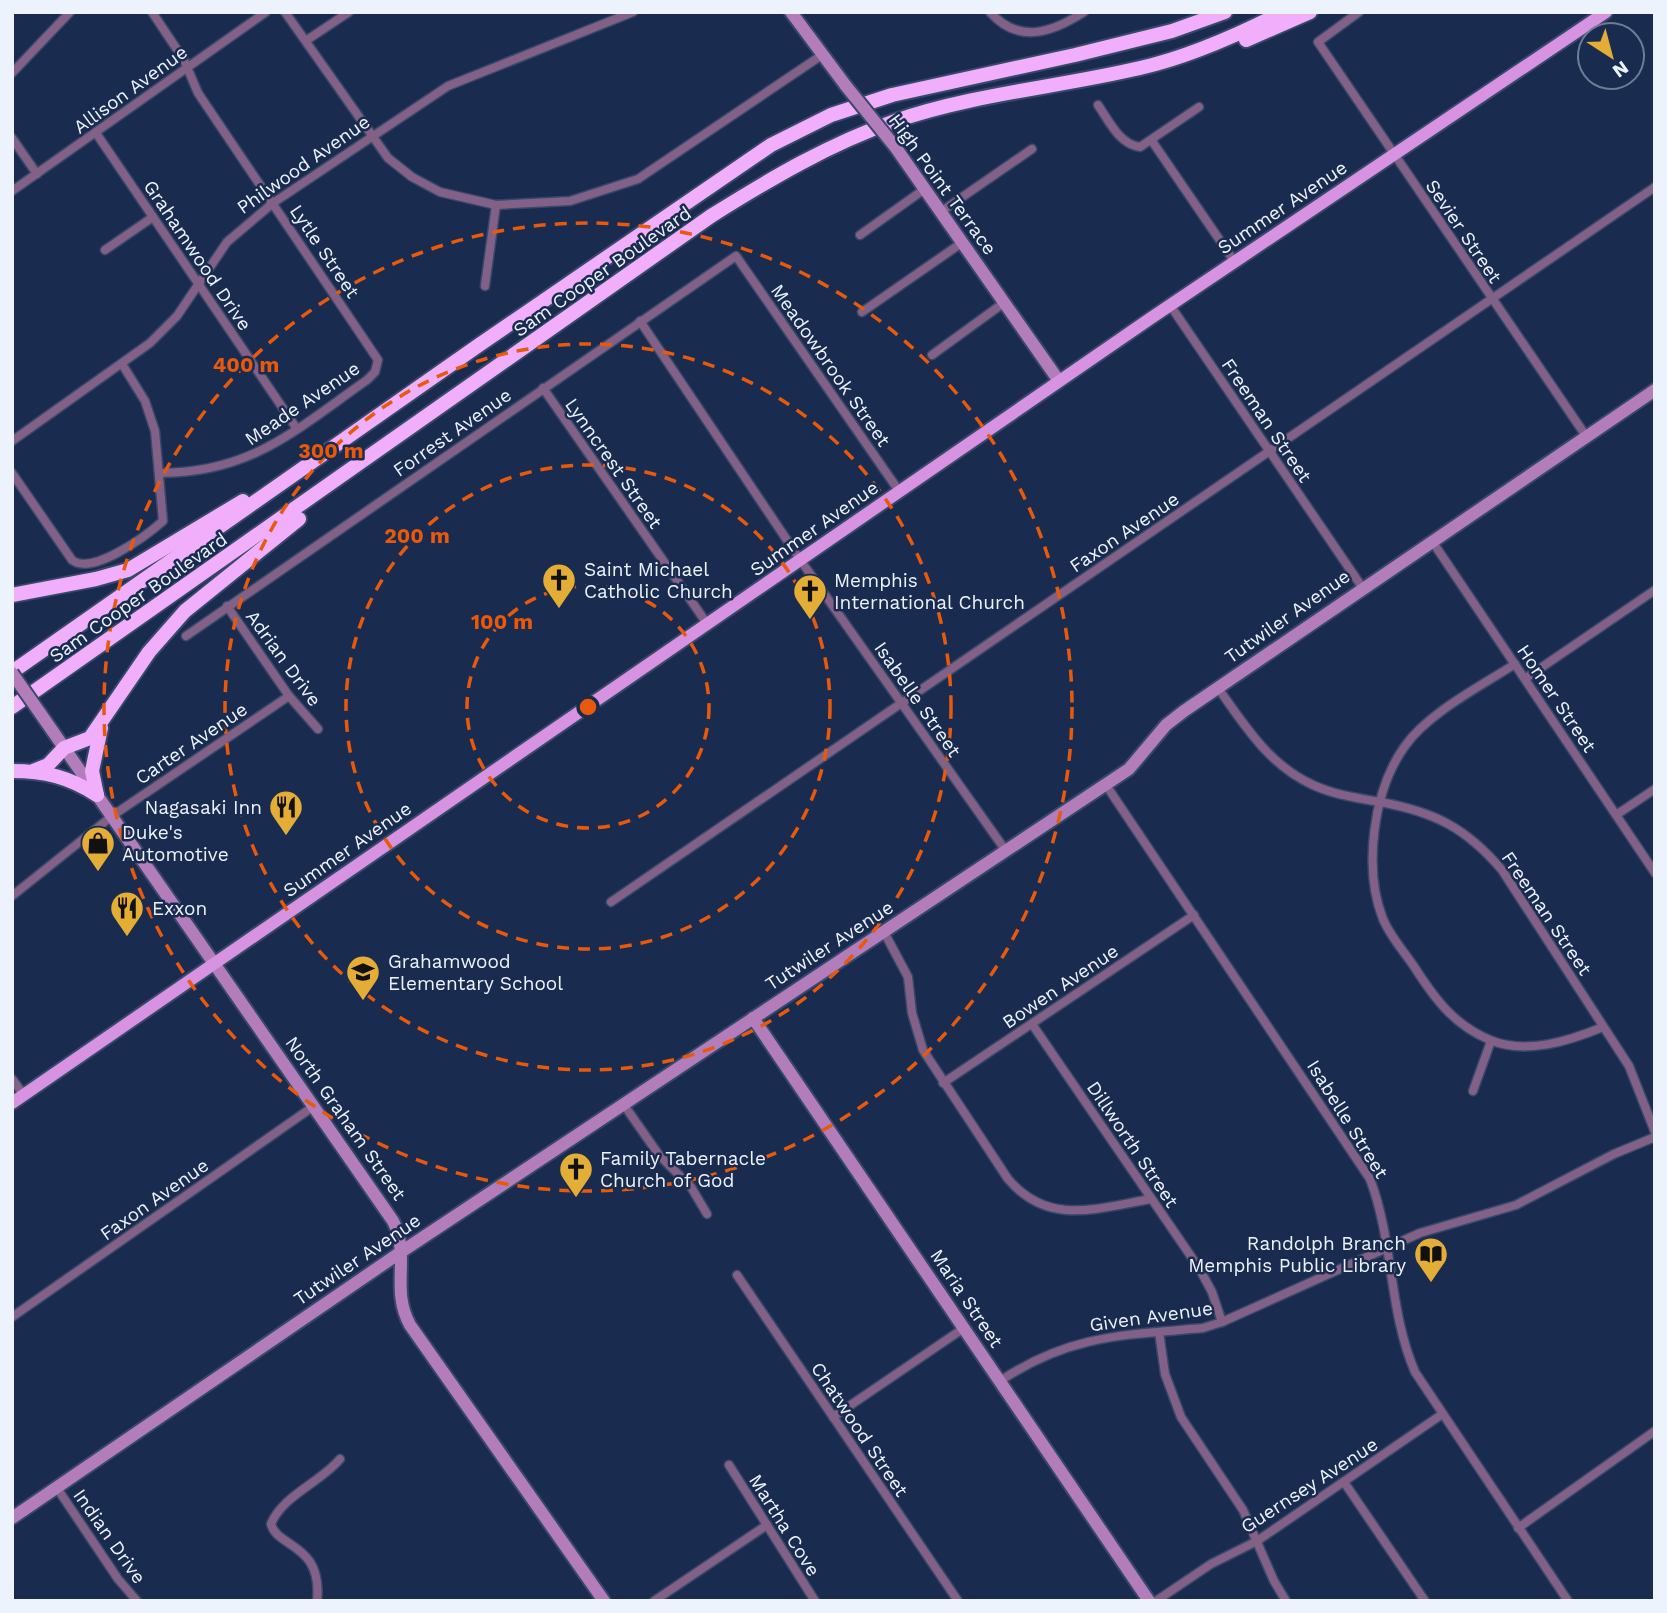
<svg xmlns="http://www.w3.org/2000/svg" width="1667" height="1613" font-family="'Work Sans',sans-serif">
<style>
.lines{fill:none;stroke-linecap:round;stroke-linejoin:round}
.street-casing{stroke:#374868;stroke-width:11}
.secondary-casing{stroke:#374868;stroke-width:16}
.primary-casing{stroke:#374868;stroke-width:16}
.highway-casing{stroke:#374868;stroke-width:18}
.street{stroke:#836187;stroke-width:8}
.secondary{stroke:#b37dbb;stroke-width:12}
.primary{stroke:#d892e2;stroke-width:12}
.highway{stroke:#f1aefa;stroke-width:14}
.secondary-bridge-casing{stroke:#374868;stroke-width:16;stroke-linecap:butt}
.secondary-bridge{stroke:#b37dbb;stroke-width:12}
.ring{fill:none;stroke:#e8590c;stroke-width:3.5;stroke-dasharray:12 9}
.labels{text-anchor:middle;stroke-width:5;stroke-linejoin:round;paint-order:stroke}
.street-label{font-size:19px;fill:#edf3fc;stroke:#192c50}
.poi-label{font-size:19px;fill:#edf3fc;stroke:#192c50;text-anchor:start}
.centre{fill:#e8590c;stroke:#192c50;stroke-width:3.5}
.ring-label{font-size:21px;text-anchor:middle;font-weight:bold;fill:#e8590c;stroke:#192c50;stroke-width:5;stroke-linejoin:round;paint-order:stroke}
</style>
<rect width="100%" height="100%" fill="#192c50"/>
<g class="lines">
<g class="street-casing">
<g id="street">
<path d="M152,12l32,48 14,33 180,267 -3,12 -8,8c-72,50 -115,93 -208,93"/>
<polyline points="285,12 388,158 412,177 440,192 496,205 570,201 638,179 822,55"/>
<path d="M990,12c29,33 63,20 94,0"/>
<polyline points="1359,12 1318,42 1586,436"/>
<polyline points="307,40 349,12"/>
<polyline points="12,73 70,12"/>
<path d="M1098,105c11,16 21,39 42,42l59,-40"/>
<polyline points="96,133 297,429"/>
<polyline points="12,138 37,174"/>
<polyline points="1152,141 1234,261"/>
<polyline points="12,191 266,12"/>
<polyline points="942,211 1032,149"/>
<polyline points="860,235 926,188"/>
<polyline points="105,250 153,217"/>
<polyline points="485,286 496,205"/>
<polyline points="1170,305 1362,587"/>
<polyline points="862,312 963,242"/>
<polyline points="640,321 801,561 1006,851"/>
<polyline points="932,355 1005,302"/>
<polyline points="543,388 708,625"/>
<polyline points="12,441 150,343 177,316 227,242 273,203 448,86 633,12"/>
<path d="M12,473l60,87c20,16 74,-24 91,-39l-8,-90 -10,-30 -23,-37"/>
<polyline points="1432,541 1655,873"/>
<polyline points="227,606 289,696 318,729"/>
<polyline points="186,636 736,256 899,491"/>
<path d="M1515,664c-34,22 -87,49 -110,82 -32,44 -42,123 -22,173 7,17 22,34 32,49 20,31 39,57 75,72 36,15 79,1 113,-13"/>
<polyline points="1526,678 1655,590"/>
<path d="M1218,688c27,38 51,77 95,97 22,10 44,13 67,17 55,10 86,26 122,68l127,196 26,66"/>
<path d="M1106,785l264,394c24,63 18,130 45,193l153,229"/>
<polyline points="1616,815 1655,789"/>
<polyline points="12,896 112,816 289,696"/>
<polyline points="611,902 1655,187"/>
<path d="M884,932l24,45 4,36 11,37 85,129c41,48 89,29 143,20"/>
<polyline points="1032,1024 1199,1268 1212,1292 1222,1322"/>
<polyline points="12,1079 24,1095"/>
<polyline points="943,1083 1194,915"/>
<polyline points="1473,1091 1491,1041"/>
<polyline points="624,1105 659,1155 691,1187 707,1214"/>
<polyline points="737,1275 958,1601"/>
<polyline points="12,1317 314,1106"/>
<polyline points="1159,1332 1165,1374 1181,1417 1243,1510 1274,1581 1286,1601"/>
<path d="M1000,1381c69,-46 123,-46 203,-53l19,-6 198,-89 96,-28 98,-51 41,-17"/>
<polyline points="833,1417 964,1328"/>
<polyline points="729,1465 815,1601"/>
<polyline points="1344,1482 1425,1601"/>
<polyline points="57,1488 118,1579 137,1601"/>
<polyline points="1518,1528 1655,1431"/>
<path d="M317,1601c6,-58 -40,-53 -46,-77 11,-28 50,-42 69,-65"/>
<polyline points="654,1601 767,1525"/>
<polyline points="1156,1601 1211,1564 1257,1541 1441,1415"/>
</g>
</g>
<g class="secondary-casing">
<g id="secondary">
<polyline points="791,12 846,86"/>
<polyline points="896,148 1059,381"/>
<path d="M40,713l353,508c18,35 -3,68 17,104l194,276"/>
<polyline points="753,1018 1149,1601"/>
<polyline points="12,1518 401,1252 1129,769 1166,725 1184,711 1655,390"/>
</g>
</g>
<g class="primary-casing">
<polyline id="primary" points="12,1103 1151,318 1606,12"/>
</g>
<g class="highway-casing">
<g id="highway">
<polyline points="1246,40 1310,12"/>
<polyline points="12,595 96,579 128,570 243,501"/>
<polyline points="12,672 479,345 771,145 831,115 892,95 1075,55 1172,31 1225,12"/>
<path d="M12,707l699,-491c59,-37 118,-72 184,-95 78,-27 164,-34 245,-53 49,-11 98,-33 143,-56"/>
<path d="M12,771c33,0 57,6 85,24"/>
<polyline points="33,771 48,765 64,748 90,738 149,652 185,611 299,519"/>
<polyline points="97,795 92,771 101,728"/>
</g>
</g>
<use href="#street" class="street"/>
<use href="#secondary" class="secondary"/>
<use href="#primary" class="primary"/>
<use href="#highway" class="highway"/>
<g class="secondary-bridge-casing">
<g id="secondary-bridge">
<polyline points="846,86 896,148"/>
<polyline points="12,673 40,713"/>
</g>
</g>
<use href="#secondary-bridge" class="secondary-bridge"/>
</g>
<g class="ring">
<circle cx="588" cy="707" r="121"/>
<circle cx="588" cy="707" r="242"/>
<circle cx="588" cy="707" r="363"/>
<circle cx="588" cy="707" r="484"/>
</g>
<defs>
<g id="church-pin" transform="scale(1.75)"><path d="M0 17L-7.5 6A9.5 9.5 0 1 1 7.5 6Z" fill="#e4ad35" stroke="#192c50"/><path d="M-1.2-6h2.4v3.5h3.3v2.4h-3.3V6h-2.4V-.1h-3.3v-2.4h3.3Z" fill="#111"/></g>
<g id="restaurant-pin" transform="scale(1.75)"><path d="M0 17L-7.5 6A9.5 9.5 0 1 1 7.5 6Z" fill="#e4ad35" stroke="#192c50"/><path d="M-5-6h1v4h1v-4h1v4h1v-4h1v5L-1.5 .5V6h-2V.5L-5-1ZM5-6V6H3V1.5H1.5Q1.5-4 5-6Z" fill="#111"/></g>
<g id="shop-pin" transform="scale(1.75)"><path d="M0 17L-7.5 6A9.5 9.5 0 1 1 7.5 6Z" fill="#e4ad35" stroke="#192c50"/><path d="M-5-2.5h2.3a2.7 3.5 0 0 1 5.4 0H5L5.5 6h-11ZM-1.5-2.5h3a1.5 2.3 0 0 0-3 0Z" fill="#111"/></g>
<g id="school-pin" transform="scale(1.75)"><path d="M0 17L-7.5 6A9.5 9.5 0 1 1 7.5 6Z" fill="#e4ad35" stroke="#192c50"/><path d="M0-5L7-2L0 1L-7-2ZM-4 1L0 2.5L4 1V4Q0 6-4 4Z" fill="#111"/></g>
<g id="library-pin" transform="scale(1.75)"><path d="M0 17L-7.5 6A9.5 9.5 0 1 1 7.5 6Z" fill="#e4ad35" stroke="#192c50"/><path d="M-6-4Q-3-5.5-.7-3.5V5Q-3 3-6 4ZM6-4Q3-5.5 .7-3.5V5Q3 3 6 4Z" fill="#111"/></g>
</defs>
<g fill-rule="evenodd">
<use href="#church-pin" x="559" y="580"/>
<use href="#church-pin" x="810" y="591"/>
<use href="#restaurant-pin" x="286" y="807"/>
<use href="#shop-pin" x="98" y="843"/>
<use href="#restaurant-pin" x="127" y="908"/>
<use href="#school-pin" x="363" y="972"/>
<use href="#church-pin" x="576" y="1169"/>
<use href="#library-pin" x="1431" y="1254"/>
</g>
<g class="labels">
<g class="street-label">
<text transform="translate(130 89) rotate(-36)" y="7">Allison Avenue</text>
<text transform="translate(303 164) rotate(-35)" y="7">Philwood Avenue</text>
<text transform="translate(943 184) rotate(54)" y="7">High Point Terrace</text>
<text transform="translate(1282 207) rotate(-34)" y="7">Summer Avenue</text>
<text transform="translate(1464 231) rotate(56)" y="7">Sevier Street</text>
<text transform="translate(325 251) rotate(56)" y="7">Lytle Street</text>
<text transform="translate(198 255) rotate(56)" y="7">Grahamwood Drive</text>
<text transform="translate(602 271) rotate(-35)" y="7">Sam Cooper Boulevard</text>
<text transform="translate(831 365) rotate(55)" y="7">Meadowbrook Street</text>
<text transform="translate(302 403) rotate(-34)" y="7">Meade Avenue</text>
<text transform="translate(1267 420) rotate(56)" y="7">Freeman Street</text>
<text transform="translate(452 432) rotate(-35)" y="7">Forrest Avenue</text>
<text transform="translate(614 463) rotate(55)" y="7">Lynncrest Street</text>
<text transform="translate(814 528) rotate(-35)" y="7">Summer Avenue</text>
<text transform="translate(1124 532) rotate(-34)" y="7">Faxon Avenue</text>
<text transform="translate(138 597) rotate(-35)" y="7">Sam Cooper Boulevard</text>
<text transform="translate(1287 616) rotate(-35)" y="7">Tutwiler Avenue</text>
<text transform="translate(284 658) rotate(54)" y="7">Adrian Drive</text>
<text transform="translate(1557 698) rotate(56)" y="7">Homer Street</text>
<text transform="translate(918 699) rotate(55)" y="7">Isabelle Street</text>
<text transform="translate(191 743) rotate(-34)" y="7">Carter Avenue</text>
<text transform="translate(347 849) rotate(-35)" y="7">Summer Avenue</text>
<text transform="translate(1547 913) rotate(56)" y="7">Freeman Street</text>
<text transform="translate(829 945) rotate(-33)" y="7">Tutwiler Avenue</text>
<text transform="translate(1060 986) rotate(-34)" y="7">Bowen Avenue</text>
<text transform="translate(346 1118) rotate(55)" y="7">North Graham Street</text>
<text transform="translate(1348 1119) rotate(58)" y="7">Isabelle Street</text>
<text transform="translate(1133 1144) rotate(56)" y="7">Dillworth Street</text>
<text transform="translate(154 1199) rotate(-35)" y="7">Faxon Avenue</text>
<text transform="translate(357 1259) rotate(-34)" y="7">Tutwiler Avenue</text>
<text transform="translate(967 1298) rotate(56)" y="7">Maria Street</text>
<text transform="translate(1151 1316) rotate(-8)" y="7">Given Avenue</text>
<text transform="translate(860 1429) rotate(56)" y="7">Chatwood Street</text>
<text transform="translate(1309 1485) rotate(-33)" y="7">Guernsey Avenue</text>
<text transform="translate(785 1525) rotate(58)" y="7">Martha Cove</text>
<text transform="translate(110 1536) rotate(55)" y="7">Indian Drive</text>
</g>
<g class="poi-label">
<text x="584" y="576">Saint Michael<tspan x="584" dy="22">Catholic Church</tspan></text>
<text x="834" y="587">Memphis<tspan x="834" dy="22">International Church</tspan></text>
<text x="262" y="814" text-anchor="end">Nagasaki Inn</text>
<text x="122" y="839">Duke's<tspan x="122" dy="22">Automotive</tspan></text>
<text x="152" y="915">Exxon</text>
<text x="388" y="968">Grahamwood<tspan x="388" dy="22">Elementary School</tspan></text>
<text x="600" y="1165">Family Tabernacle<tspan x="600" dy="22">Church of God</tspan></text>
<text x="1406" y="1250" text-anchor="end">Randolph Branch<tspan x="1406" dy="22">Memphis Public Library</tspan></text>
</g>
</g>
<circle cx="588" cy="707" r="10" class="centre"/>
<g class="ring-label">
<text x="246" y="372">400 m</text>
<text x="331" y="458">300 m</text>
<text x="417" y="543">200 m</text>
<text x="502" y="629">100 m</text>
</g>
<rect width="1667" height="1613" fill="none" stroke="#edf3fc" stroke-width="28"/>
<g transform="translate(1611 56) rotate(144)"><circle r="33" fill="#192c50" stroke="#6e7c95" stroke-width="2"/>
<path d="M0-5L12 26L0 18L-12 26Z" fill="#e4ad35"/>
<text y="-10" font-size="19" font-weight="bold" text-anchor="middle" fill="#edf3fc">N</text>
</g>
</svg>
